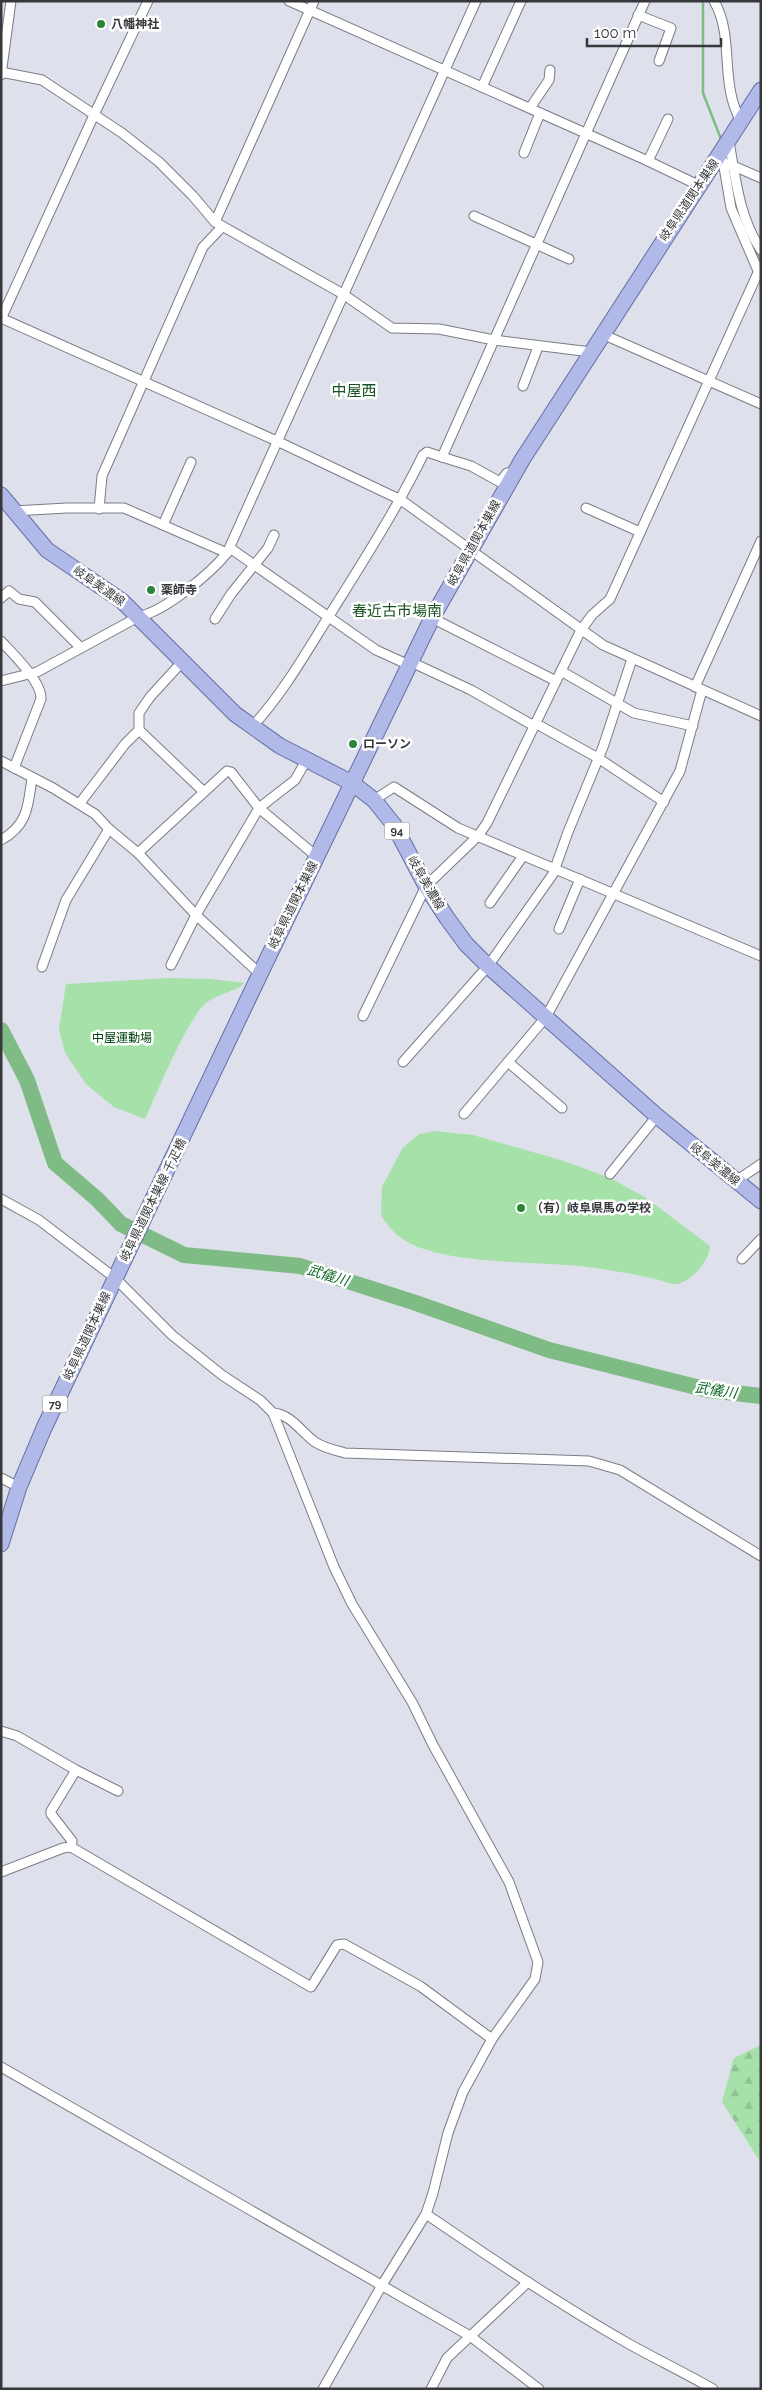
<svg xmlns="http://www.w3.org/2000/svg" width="762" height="2390" font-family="Raleway,'Noto Sans JP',sans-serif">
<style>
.forest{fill:url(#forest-firs)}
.park{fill:#a5e1a9}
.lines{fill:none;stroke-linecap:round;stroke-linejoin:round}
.stream{stroke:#7fbb84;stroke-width:2.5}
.river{stroke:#7fbb84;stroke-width:16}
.minor-casing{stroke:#7a7c85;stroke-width:11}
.primary-casing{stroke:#646ea3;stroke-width:17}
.minor{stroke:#fff;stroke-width:9}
.primary{stroke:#b1b9e9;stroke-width:15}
.poi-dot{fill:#28873a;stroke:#fff;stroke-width:2}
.labels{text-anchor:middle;stroke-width:5;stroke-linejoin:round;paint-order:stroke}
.shield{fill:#fff;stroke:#737476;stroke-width:1}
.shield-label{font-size:11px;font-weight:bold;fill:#37383c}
.poi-label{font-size:12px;font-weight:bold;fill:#37383c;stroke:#fff;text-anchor:start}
.street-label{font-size:12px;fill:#37383c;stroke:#fff}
.park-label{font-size:12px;fill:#041;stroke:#fff}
.water-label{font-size:14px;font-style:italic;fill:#0a6622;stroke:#fff}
.quarter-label{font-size:15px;fill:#165220;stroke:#fff}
</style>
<defs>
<pattern id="forest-firs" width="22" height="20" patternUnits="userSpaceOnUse" patternTransform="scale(1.25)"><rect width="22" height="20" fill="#a5e1a9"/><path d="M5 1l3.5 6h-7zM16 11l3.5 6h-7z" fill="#8fc292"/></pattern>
</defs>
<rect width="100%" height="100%" fill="#dee1eb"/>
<polygon class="forest" points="761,2045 761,2163 722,2102 734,2058"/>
<g class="park">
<path d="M170,978l40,1 35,4c-11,9 -26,11 -38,19 -18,13 -51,93 -62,117l-31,-12 -28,-23 -21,-31 -6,-24 7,-45z"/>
<path d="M435,1131l38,4 88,25 49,18 35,19 65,49c0,14 -19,36 -33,38 -7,1 -15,-4 -22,-5 -20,-5 -40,-8 -60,-11 -51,-8 -153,-1 -194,-30 -8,-6 -15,-14 -20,-23l1,-28 20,-38 17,-15z"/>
</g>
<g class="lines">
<g class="stream">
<polyline points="703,1 703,93 721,139"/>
<polyline points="728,166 731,178"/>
<polyline points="753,245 761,261"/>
</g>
<polyline class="river" points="1,1030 27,1080 55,1163 97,1199 121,1224 184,1255 300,1266 416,1303 549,1350 708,1390 761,1396"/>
<g class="minor-casing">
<g id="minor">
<polyline points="289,1 648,161 698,185"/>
<path d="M714,1c18,31 9,69 19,101 2,7 5,13 7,19"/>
<polyline points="638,15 671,28 659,61"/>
<polyline points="1,72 42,80 122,133 159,162 193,196 215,222 343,294 392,328 439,329 494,340 591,352"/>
<polyline points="1,75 11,1"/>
<polyline points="482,87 521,1"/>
<polyline points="530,108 549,80 550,70"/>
<path d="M729,142c7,38 10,75 32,108"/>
<polyline points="524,153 540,113"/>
<polyline points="718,157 723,161 731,208 759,273"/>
<polyline points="648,161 668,119"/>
<polyline points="729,164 761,178"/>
<polyline points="474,216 569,259"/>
<polyline points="215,222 314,1"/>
<polyline points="1,318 279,442 401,500 603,645 761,716"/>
<polyline points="1,319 94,115 148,1"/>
<polyline points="602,334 761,404"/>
<polyline points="523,386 538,347"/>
<polyline points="442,457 471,466 500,482 507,473 511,473"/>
<polyline points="586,508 640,532"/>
<polyline points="99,509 102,476 203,247 222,227"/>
<polyline points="13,511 67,508 124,508 227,553"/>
<polyline points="163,525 191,462"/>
<polyline points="230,548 376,650 409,665"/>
<polyline points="1,598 9,591 19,599 35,602 80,647"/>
<polyline points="432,618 556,681"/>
<polyline points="215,619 231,594 268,548 274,535"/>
<path d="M1,641c12,13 41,41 40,58l-27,69"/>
<polyline points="411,662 471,690 534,726"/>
<polyline points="561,671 634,713 693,726"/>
<path d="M1,681l36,-9 101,-55c27,-6 72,-43 89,-64l249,-552"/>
<polyline points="695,687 761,541"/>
<polyline points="535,723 598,758 664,802"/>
<path d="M252,727c33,-36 56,-78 82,-119 32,-51 63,-100 89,-153l4,-3 15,5 203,-456"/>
<polyline points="139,730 203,791"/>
<polyline points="1,761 53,788 95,814 109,829 138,853 196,915 260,974"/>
<polyline points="374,800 394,787 458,828 761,956"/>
<polyline points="80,803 125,744 139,730 139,713 150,697 182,662"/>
<path d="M1,840c27,-15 27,-34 31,-62"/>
<polyline points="138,853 227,771 231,772 259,808 295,780 307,759"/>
<polyline points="490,903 523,856"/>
<polyline points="559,929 580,879"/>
<polyline points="171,965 196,915 259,808 316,856"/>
<polyline points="42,967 66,900 109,829"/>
<polyline points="363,1016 426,886 478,836 487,823 581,630 592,615 610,599 761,266"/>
<polyline points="403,1062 488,966 553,874 568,832 603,747 632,659"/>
<polyline points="508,1062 562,1108"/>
<polyline points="464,1114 546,1017 680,771 702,690"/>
<polyline points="610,1174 657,1116"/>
<polyline points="736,1181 761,1164"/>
<polyline points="1,1199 39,1220 115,1278 172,1335 222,1375 260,1400 273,1413 334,1567 352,1604 412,1702 433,1745 509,1882 538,1962 535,1979 492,2039 463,2092 448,2133 433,2193 426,2214 382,2285 323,2389"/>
<polyline points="742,1259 761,1239"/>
<path d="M273,1413c18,1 28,19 42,29 9,6 20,8 30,11l244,8 31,9 141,86"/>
<polyline points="1,1478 19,1487"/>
<polyline points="1,1731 17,1736 76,1770 118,1791"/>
<polyline points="71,1847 72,1841 51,1814 51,1811 76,1770"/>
<polyline points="1,1872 63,1848 71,1847 311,1987 337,1945 344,1944 420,1986 492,2039"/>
<polyline points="1,2067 470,2336 539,2389"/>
<path d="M426,2214c66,45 133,90 203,130 27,15 56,29 84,45"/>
<polyline points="431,2389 447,2358 528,2282"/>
</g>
</g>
<g class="primary-casing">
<g id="primary">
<polyline points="1,495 47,550 122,601 235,714 280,746 352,783 374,800 394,825 426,886 447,918 466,944 488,966 657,1116 761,1201"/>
<polyline points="1,1544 19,1487 44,1428 260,974 432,618 522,460 761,90"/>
</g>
</g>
<use href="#minor" class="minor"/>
<use href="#primary" class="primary"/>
</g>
<g class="poi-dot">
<circle cx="101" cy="24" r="5"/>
<circle cx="151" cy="590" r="5"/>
<circle cx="353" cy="744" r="5"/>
<circle cx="521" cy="1208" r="5"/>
</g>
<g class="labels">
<g class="shield">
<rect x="384.5" y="822.5" width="25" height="17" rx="4"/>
<rect x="42.5" y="1395.5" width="25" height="17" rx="4"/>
</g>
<g class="shield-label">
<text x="397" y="835">94</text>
<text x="55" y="1408">79</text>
</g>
<g class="poi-label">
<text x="111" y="28">八幡神社</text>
<text x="161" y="594">薬師寺</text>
<text x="363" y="748">ローソン</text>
<text x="531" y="1212">（有）岐阜県馬の学校</text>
</g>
<g class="street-label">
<text transform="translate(689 200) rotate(-56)" y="4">岐阜県道関本巣線</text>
<text transform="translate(474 543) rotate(-61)" y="4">岐阜県道関本巣線</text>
<text transform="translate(99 586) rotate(35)" y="4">岐阜美濃線</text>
<text transform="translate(426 883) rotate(60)" y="4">岐阜美濃線</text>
<text transform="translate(293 905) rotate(-64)" y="4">岐阜県道関本巣線</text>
<text transform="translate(715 1164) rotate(39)" y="4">岐阜美濃線</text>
<text transform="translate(153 1200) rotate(-64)" y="4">岐阜県道関本巣線 千疋橋</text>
<text transform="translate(87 1336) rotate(-65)" y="4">岐阜県道関本巣線</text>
</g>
<g class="park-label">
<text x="122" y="1042">中屋運動場</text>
</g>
<g class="water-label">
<text transform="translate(328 1275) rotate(17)" y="5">武儀川</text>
<text transform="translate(716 1390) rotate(9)" y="5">武儀川</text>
</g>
<g class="quarter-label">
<text x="354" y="396">中屋西</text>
<text x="397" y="616">春近古市場南</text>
</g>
</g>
<rect width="762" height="2390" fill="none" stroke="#37383c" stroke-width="5"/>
<path d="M587 38v8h134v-8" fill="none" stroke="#37383c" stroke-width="2.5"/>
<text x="594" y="38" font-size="15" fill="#37383c" stroke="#ffffff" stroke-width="4" paint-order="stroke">100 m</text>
</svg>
